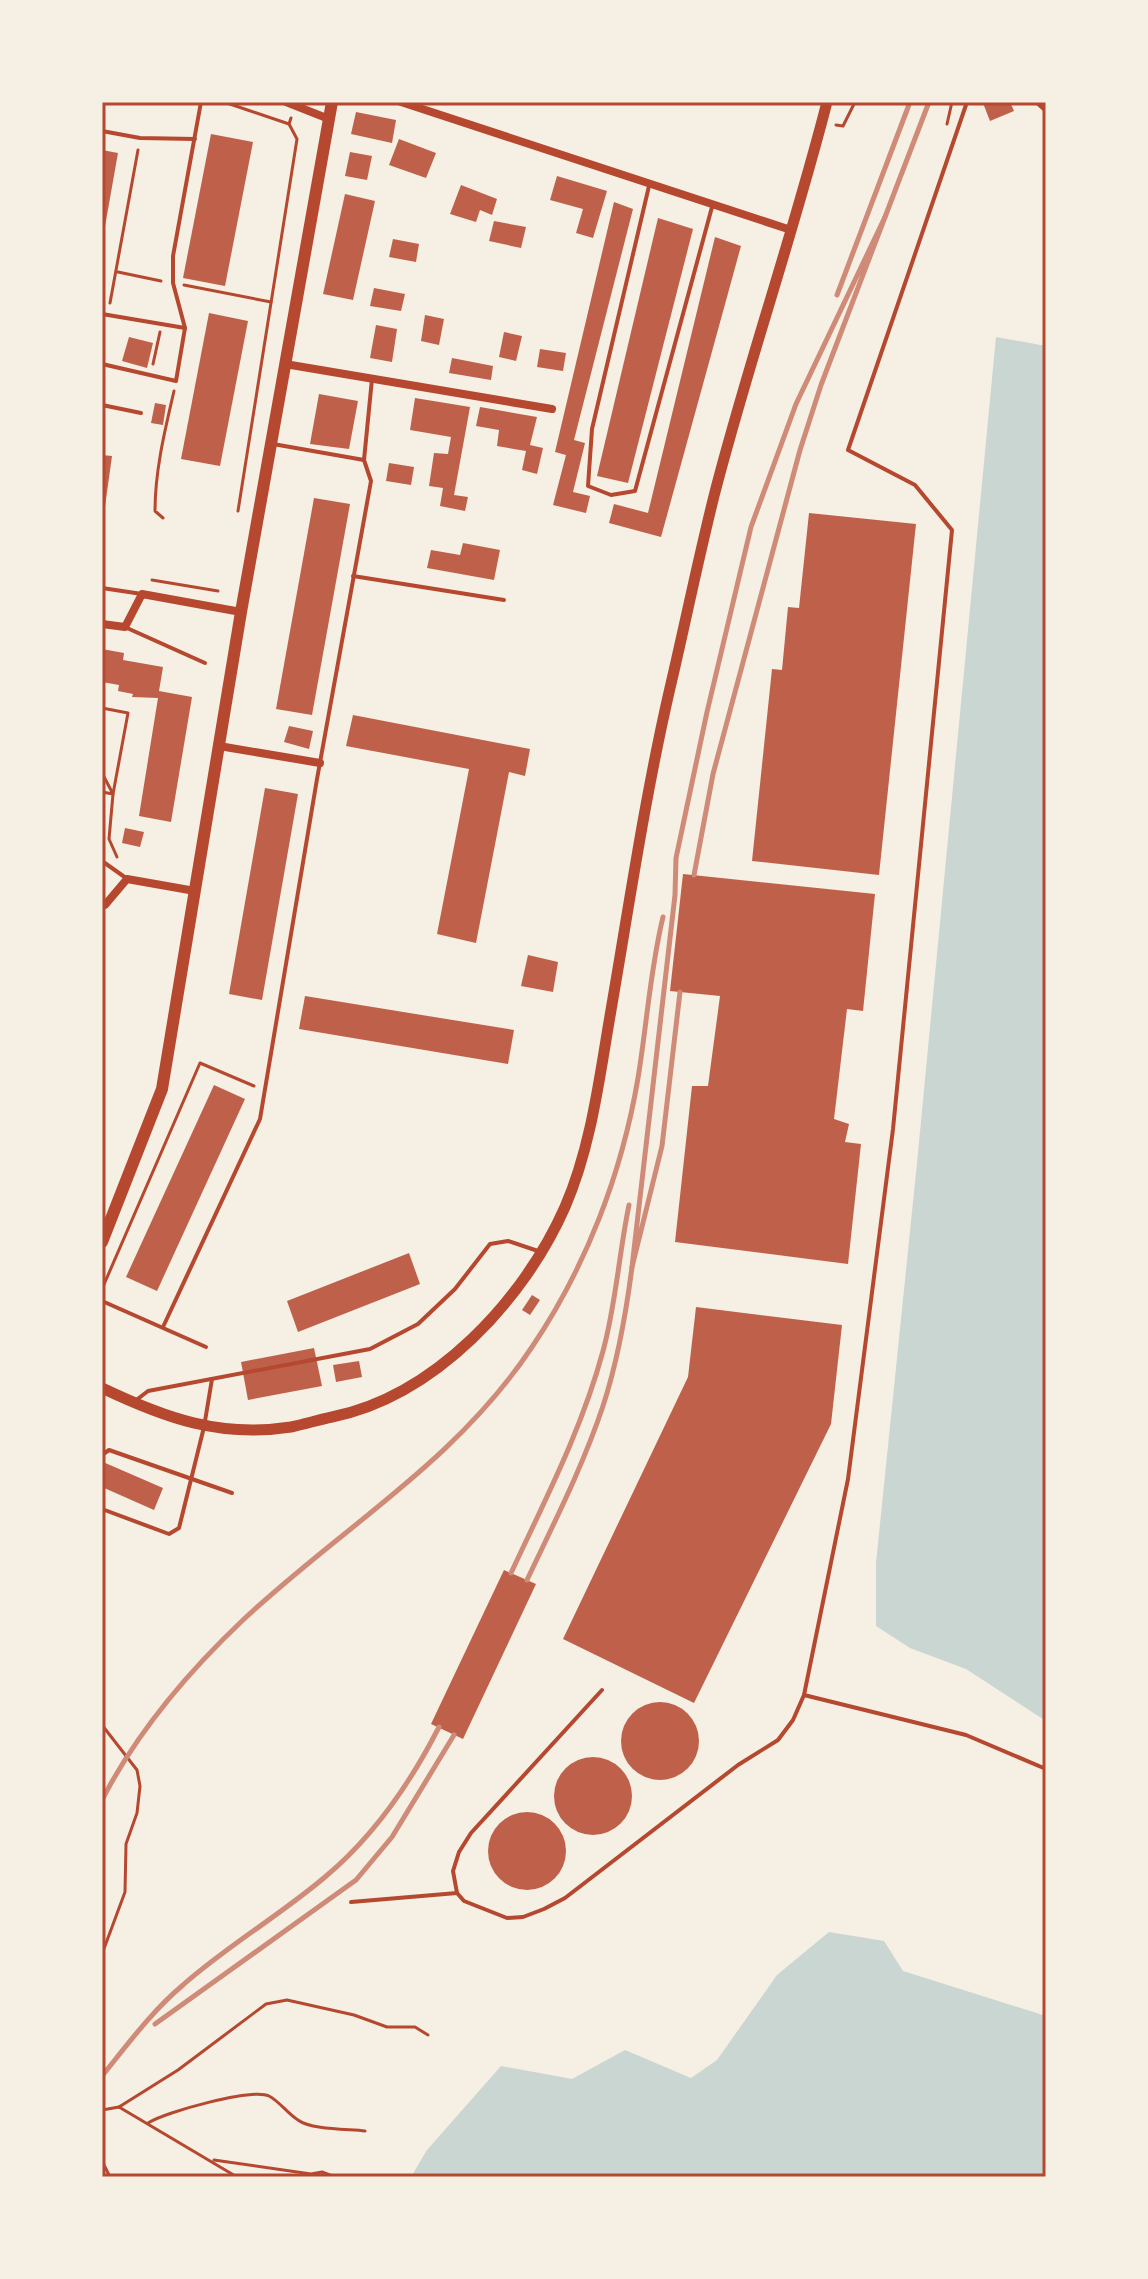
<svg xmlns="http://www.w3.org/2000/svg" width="1148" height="2279" font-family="'Times New Roman',serif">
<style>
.water{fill:#c9d6d2}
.building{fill:#bf614a}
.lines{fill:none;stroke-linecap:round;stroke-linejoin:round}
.path{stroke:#b5482f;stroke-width:3}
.service{stroke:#b5482f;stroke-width:4}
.minor{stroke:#b5482f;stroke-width:8}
.tertiary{stroke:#b5482f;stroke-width:11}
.secondary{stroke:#b5482f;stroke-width:12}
.rail{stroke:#cf8b77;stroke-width:5}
.neatline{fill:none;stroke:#b5482f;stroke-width:3}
</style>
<rect width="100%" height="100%" fill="#f6efe4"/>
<g class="water">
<polygon points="996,337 1046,346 1046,1721 966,1669 910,1648 876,1626 876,1563 917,1163"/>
<polygon points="829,1932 884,1941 903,1971 1046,2016 1046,2177 411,2177 427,2150 501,2066 572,2079 625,2050 691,2078 717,2060 777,1975"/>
</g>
<g class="building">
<polygon points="986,102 1010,102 1014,111 990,121 983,103"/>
<polygon points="356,112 396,120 392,143 351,134"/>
<polygon points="211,134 253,142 225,286 183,278"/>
<polygon points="399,139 436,153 426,178 389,165"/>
<polygon points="102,150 118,153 104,232 102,232"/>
<polygon points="350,152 372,156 367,180 345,176"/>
<polygon points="557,176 607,191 593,238 576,233 583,209 550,200"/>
<polygon points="461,185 497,199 492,215 480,210 476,222 450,214"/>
<polygon points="345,194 375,201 353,300 323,294"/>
<polygon points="614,202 633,209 574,440 585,443 573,492 590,496 586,513 553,505 566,455 555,452"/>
<polygon points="658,218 693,229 628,483 597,476"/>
<polygon points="494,221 526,227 521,248 489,241"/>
<polygon points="715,237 741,246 661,537 609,523 614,504 648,513"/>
<polygon points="393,239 419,244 416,262 389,257"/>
<polygon points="374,288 405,294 401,311 370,306"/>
<polygon points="209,313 248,321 220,466 181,459"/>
<polygon points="425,315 444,319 439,345 421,341"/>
<polygon points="376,325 397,329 392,362 370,358"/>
<polygon points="504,332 522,336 516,361 499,357"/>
<polygon points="129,337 153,343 147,368 122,361"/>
<polygon points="540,349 566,353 563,371 537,367"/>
<polygon points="452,358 493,366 491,380 449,373"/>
<polygon points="319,394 358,401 349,449 310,444"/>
<polygon points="415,398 470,407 454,495 468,497 465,511 440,506 443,488 429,486 434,453 448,454 451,437 410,430"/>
<polygon points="155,403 166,405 163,425 151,423"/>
<polygon points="480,407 537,417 530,445 543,448 537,474 522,470 526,451 497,446 499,430 476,426"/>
<polygon points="102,455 112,456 104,514 102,514"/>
<polygon points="389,463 414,467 411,485 386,481"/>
<polygon points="314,498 350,504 312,715 276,709"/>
<polygon points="809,513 916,524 879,875 752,861 772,669 782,670 788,607 799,608"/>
<polygon points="463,543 500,550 494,580 427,568 431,550 460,555"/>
<polygon points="102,649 124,653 123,660 163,667 159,691 192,697 171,822 139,816 158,698 132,697 133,694 118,691 119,685 102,682"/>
<polygon points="353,715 530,749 525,776 509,772 476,943 437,934 469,769 346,746"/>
<polygon points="289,726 313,731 309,749 284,742"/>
<polygon points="265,788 298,794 262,1000 229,994"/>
<polygon points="125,828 144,832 140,847 122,843"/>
<polygon points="683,874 875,894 863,1011 847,1009 834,1119 849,1124 845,1142 861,1144 848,1264 675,1242 692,1086 708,1086 720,996 670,991"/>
<polygon points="528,955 558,962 553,992 521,986"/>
<polygon points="305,996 514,1030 508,1064 299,1029"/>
<polygon points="214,1085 245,1099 157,1291 126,1277"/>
<polygon points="409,1253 420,1284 298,1332 287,1301"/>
<polygon points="532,1295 540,1300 530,1315 522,1310"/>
<polygon points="696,1307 842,1325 831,1424 694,1703 563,1639 688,1377"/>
<polygon points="314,1348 322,1386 248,1400 241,1362"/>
<polygon points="359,1361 362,1377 336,1382 333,1365"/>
<polygon points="103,1462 163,1488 154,1510 102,1487"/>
<polygon points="504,1570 536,1584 463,1739 431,1724"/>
<circle cx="660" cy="1741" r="39"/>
<circle cx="593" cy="1796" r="39"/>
<circle cx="527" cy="1851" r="39"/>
</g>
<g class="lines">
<g class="path">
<polyline points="224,102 289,124"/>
<polyline points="947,124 952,102"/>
<polyline points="836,125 843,126 855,102"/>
<polyline points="118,272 161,281"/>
<polyline points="184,285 271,302"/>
<polyline points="110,303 138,150"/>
<polyline points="153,364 160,332"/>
<polyline points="238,511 297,139 289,124 291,118"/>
<path d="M163,518l-8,-7c0,-41 10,-81 19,-120"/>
<polyline points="152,580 218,591"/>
<polyline points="102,708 128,713 113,794 102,792"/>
<polyline points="102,773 113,794 109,839 117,857"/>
<polyline points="102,1289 200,1063 254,1086"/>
<polyline points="102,1725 137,1770 140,1786 137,1813 126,1844 125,1892 102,1954"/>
<polyline points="119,2107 178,2070 266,2004 287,2000 354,2015 387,2027 415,2027 428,2035"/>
<polyline points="102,2110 119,2107 237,2177"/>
<path d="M148,2123c17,-11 104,-35 121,-27 10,5 19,18 29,24 13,10 50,9 67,11"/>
<polyline points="214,2160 311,2174 322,2172 335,2177"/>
<polyline points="102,2161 110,2177"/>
</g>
<g class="service">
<polyline points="1036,102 1046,111"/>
<polyline points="102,131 140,138 195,139"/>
<polyline points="649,186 592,429 588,486 611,495 635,491 712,207"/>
<polyline points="102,314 185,328"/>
<polyline points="102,364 176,381 185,328 173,283 173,256 201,102"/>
<polyline points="102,405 141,413"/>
<polyline points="273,444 364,460 372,379"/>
<polyline points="353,576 504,600"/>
<polyline points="102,588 142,594"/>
<polyline points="127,628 205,663"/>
<polyline points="102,861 126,878"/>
<polyline points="102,1301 206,1347"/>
<polyline points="163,1327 260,1119 317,779 371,481 364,460"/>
<polyline points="135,1401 148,1391 370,1349 418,1324 455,1289 490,1244 508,1241 538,1251"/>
<polyline points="102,1455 109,1450 232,1493"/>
<polyline points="102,1509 169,1534 179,1528 204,1427 212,1379"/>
<polyline points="602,1690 471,1833 459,1852 453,1871 457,1893 464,1901 507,1918 523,1917 544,1909 565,1898 738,1765 778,1740 793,1720 804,1695 848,1479 893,1129 952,530 915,485 848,450 967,102"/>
<polyline points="804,1695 966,1735 1046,1769"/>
<polyline points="351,1902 457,1893"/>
</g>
<g class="minor">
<polyline points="286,102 329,119"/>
<polyline points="401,102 791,230"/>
<polyline points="285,364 552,409"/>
<polyline points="102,624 125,627 142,594 241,612"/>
<polyline points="219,746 320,763"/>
<polyline points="102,904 105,905 127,879 195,891"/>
</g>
<path class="tertiary" d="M102,1388c63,30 118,50 189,39 14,-3 27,-7 41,-10 103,-21 192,-117 233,-210 26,-60 34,-127 45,-191 19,-110 35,-220 60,-328 15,-64 28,-128 44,-192 34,-132 79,-261 113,-394"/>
<polyline class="secondary" points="102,1242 162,1089 241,612 332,102"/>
<g class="rail">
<polyline points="885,217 929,102"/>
<polyline points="837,295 910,102"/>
<polyline points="680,992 662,1146 632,1267 675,895 676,858 707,712 751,527 796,404 885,217 821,385 800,450 713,774 694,875"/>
<path d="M511,1573c34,-73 71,-144 92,-222 13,-47 16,-98 26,-146"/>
<path d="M527,1580c27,-57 56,-114 76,-174 15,-46 23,-92 29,-139"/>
<path d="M102,1800c35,-68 86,-128 141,-180 99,-93 212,-157 289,-273 54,-80 90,-174 106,-269 9,-54 12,-108 25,-161"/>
<polyline points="155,2024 356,1880 392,1837 454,1735"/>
<path d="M102,2076c26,-32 49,-64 81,-91 44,-39 96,-69 142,-108 49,-41 85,-93 114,-150"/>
</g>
</g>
<rect width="1148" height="2279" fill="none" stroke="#f6efe4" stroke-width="208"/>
<rect x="104" y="104" width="940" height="2071" class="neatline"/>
</svg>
